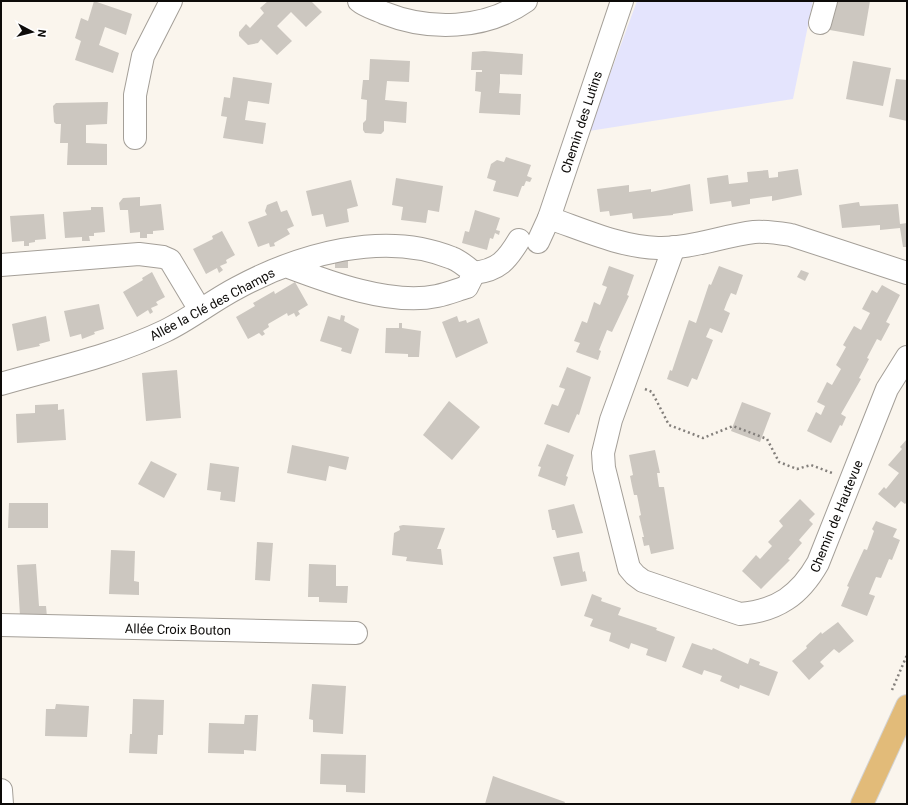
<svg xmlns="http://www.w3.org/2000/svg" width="908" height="805" font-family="Roboto,sans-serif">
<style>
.green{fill:#e4e4fd}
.building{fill:#ccc7c0}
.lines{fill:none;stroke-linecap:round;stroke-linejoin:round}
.minor-casing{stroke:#a49f98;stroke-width:24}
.major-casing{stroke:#d3d3d3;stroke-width:24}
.path{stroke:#837f7b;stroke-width:2.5;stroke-dasharray:2 3;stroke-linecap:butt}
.minor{stroke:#fff;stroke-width:22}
.major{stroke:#e2bb79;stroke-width:22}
.labels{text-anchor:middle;stroke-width:3;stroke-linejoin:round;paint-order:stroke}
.street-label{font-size:13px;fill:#0d0b09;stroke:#fff}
</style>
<rect width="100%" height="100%" fill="#faf5ed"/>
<polygon class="green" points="637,1 813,1 793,99 589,131"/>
<g class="building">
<polygon points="94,1 132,14 126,35 105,27 99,45 119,53 113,73 75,60 81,41 75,38 81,18 88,21"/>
<polygon points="268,1 311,1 322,12 306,27 291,12 277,26 292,41 277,55 261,39 258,43 248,45 239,36 239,32 246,24 250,28 264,13 260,8"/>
<polygon points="830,1 870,1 864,36 824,29"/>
<polygon points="484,51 523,54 522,75 500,74 500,83 499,93 521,94 520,115 479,113 481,92 475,91 476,72 482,72 482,70 471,70 472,52"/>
<polygon points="370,59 410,61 409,82 387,81 385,100 407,102 406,123 384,121 384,131 381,134 365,133 363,130 363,123 366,120 367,100 361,99 363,80 369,80"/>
<polygon points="853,61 891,68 883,106 846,99"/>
<polygon points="233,77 272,83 269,104 248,101 245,120 266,123 263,144 223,138 227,117 221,116 224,97 230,98"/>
<polygon points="896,79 907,80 907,121 889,117"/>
<polygon points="108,102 107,124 86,125 86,143 107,144 107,165 67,165 68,143 60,143 61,124 56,124 54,122 53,106 56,103"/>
<polygon points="506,157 531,165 527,176 532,178 530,182 526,181 524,186 522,186 518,197 493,191 496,181 487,178 491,164 497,160 504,162"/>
<polygon points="798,169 802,195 772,201 772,196 750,199 750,204 732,207 731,201 710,204 707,178 728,175 729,184 748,182 747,172 768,170 769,178 778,177 778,172"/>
<polygon points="396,178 443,186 439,212 428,210 426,223 401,220 403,207 392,205"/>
<polygon points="351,180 358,206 347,209 349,222 326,227 323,214 312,216 306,191"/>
<polygon points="690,184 693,211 673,214 673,215 633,219 632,213 610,216 609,211 600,212 597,189 629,185 629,192 651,189 651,192"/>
<polygon points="140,197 140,206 161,204 164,230 153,231 153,234 147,234 147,238 140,238 140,232 130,233 128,210 120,210 119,203 123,198"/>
<polygon points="277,201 281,212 287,210 294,226 287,229 290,234 274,243 275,246 270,247 269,243 258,247 248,222 267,215 265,211 267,205"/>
<polygon points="859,202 860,206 898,204 900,224 907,223 907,247 903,247 900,228 880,230 880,225 842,228 839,205"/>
<polygon points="91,207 103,207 105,232 94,233 94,236 89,236 90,241 82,241 82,237 65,238 63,212 91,210"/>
<polygon points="475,210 500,218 496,230 500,231 499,235 495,233 493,239 490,238 487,250 462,243 465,231 469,232"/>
<polygon points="44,214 46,239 35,240 35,242 29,243 29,246 24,246 24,241 12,242 10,216"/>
<polygon points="222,231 235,255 226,260 227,263 220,266 223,270 219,273 217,268 206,274 193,249 213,239 212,236"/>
<rect x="335" y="259" width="13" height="9"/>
<polygon points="609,266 634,275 627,295 629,296 612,332 607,330 599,350 601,351 598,360 576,352 580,343 574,341 582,321 587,323 594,302 600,305 607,287 602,285"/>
<polygon points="719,266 743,275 736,295 731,293 727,302 724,310 730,313 722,333 710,328 706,337 713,340 697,380 692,378 688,387 667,379 670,370 672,371 689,320 696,323 709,284 711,285"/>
<polygon points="801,270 809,273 805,281 797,277"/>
<polygon points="152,272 165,297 156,302 158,305 151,308 153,312 150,314 148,310 137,317 123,292 143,280 142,278"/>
<polygon points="295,282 308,305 298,311 300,314 296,317 294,313 288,316 287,313 268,324 269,327 263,331 265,334 262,336 259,333 248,339 236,317 255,306 253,303 274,291 275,294"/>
<polygon points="882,285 900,295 886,322 890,324 881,341 877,339 867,358 869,359 859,378 861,379 841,414 846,417 842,426 840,425 831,443 807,431 816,412 821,415 825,406 817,402 827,382 832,385 841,369 836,365 846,347 843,345 854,326 861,330 870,313 862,309 872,290 877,293"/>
<polygon points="99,304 104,329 94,332 95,334 82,339 81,334 70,337 64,311"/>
<polygon points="341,315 345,316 344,321 359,329 351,354 341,351 342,348 320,341 328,316 340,320"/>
<polygon points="46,316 50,341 39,344 40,346 17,351 12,324"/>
<polygon points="457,316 459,322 466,320 467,323 479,318 488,343 456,358 442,322"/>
<polygon points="399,323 402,323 402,328 421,331 419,357 408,357 408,354 385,353 386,328 399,328"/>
<polygon points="567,367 591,377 579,415 577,414 569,433 544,424 552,404 558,406 565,389 559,387"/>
<polygon points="177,370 181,418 146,421 142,373"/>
<polygon points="449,401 480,427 452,460 423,435"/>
<polygon points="742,402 771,413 760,442 731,431"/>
<polygon points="58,404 58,410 64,409 66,440 17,443 16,414 35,413 35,405"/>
<polygon points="907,439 907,502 905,504 901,501 895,508 878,494 884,487 886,489 899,473 888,465 902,449 900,447"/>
<polygon points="547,444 574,455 566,476 568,477 565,486 538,476 541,467 538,466"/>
<polygon points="292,445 349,457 346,470 329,466 326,481 287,473"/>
<polygon points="655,450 660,473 657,473 659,487 664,487 674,549 651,554 649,545 644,546 642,537 644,537 639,516 641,515 637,495 634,495 632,486 630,476 633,475 629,455"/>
<polygon points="151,461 177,474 164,498 138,484"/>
<polygon points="210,463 239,467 235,502 220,500 221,492 207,490"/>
<polygon points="800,499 815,514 809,520 813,524 799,540 802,543 788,559 790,560 761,589 742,571 756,555 760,559 772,546 768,542 783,526 779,521"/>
<polygon points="9,503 48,503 48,528 8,528"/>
<polygon points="574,504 583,533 557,538 555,530 552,530 548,510"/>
<polygon points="876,521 897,529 893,537 900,540 892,560 889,559 881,578 876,577 869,594 875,596 867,616 841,606 849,587 847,586 864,549 867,550 874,531 872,529"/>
<polygon points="403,525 445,528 437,549 441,549 443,565 406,561 407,557 392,555 394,533 400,530 399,526"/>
<polygon points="257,542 273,543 270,581 255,580"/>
<polygon points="111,550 135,551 134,581 139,582 139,595 109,594"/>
<polygon points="579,552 583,572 585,571 587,581 561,586 553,557"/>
<polygon points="36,564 39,606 46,606 47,617 20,616 17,565"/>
<polygon points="309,564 336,565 336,586 348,586 347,603 319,602 319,597 308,597"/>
<polygon points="592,594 602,598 601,601 621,608 618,615 657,628 656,630 675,637 666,662 646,655 648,649 631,643 629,649 609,641 611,633 590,626 593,619 584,616"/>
<polygon points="838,622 854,641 839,653 834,649 820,662 824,666 809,680 792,661 807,648 806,646 821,632 822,634"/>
<polygon points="692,643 712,650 713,648 748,664 750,658 760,662 759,665 778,672 769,696 740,685 739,689 720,681 722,676 704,670 702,675 682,667"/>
<polygon points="312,684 346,686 343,734 313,732 313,720 309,719"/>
<polygon points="133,699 164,700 163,735 158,735 157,754 129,753 130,734 132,734"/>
<polygon points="56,704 89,706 87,737 45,736 46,709 55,709"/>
<polygon points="245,715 258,715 256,751 244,750 244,754 208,753 209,723 244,724"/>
<polygon points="321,754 366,755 365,793 346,792 346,785 320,784"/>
<polygon points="493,776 565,802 564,804 485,804"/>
</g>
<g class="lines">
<g class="minor-casing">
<g id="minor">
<path d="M359,1c7,6 17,8 25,12 45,18 101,17 142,-12"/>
<polyline points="820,23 826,1"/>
<polyline points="135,138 135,95 143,56 171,1"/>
<path d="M549,218c35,12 72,29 109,30 32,1 64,-12 96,-16 12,-1 24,1 37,3l116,38"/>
<polyline points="538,242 549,218 622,1"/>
<path d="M674,247l-63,173 -8,33 1,15 25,100 6,7 8,6 97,33c37,-3 60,-19 78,-51l69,-174 20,-32"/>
<polyline points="1,265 139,254 163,257 170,260 200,310"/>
<path d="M474,273c25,-3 33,-13 45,-33"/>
<path d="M1,384c55,-16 112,-28 164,-53 25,-12 47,-30 72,-43 63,-34 147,-58 215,-30 8,3 16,10 22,15l-7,14c-10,3 -20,7 -30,9 -45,10 -109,-14 -151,-30"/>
<polyline points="1,625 356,633"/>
<polyline points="1,790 2,804"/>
</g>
</g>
<g class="major-casing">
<polyline id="major" points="862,804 907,706"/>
</g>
<g class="path">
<polyline points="645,389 652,392 669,425 703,438 733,426 767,439 779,462 797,469 811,465 832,473"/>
<polyline points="892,690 907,655"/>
</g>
<use href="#minor" class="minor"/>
<use href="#major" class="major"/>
</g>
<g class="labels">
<g class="street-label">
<text transform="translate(581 122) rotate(-72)" y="5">Chemin des Lutins</text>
<text transform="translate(212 304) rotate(-28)" y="5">Allée la Clé des Champs</text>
<text transform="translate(836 516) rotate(-68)" y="5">Chemin de Hautevue</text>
<text transform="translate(178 629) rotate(1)" y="5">Allée Croix Bouton</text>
</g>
</g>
<rect width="908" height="805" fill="none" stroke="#0d0b09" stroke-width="4"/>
<g transform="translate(32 32) rotate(97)" stroke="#ffffff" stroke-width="3" paint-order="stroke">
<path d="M0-3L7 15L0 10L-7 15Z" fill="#0d0b09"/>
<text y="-6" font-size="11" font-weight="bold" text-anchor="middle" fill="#0d0b09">N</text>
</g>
</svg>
